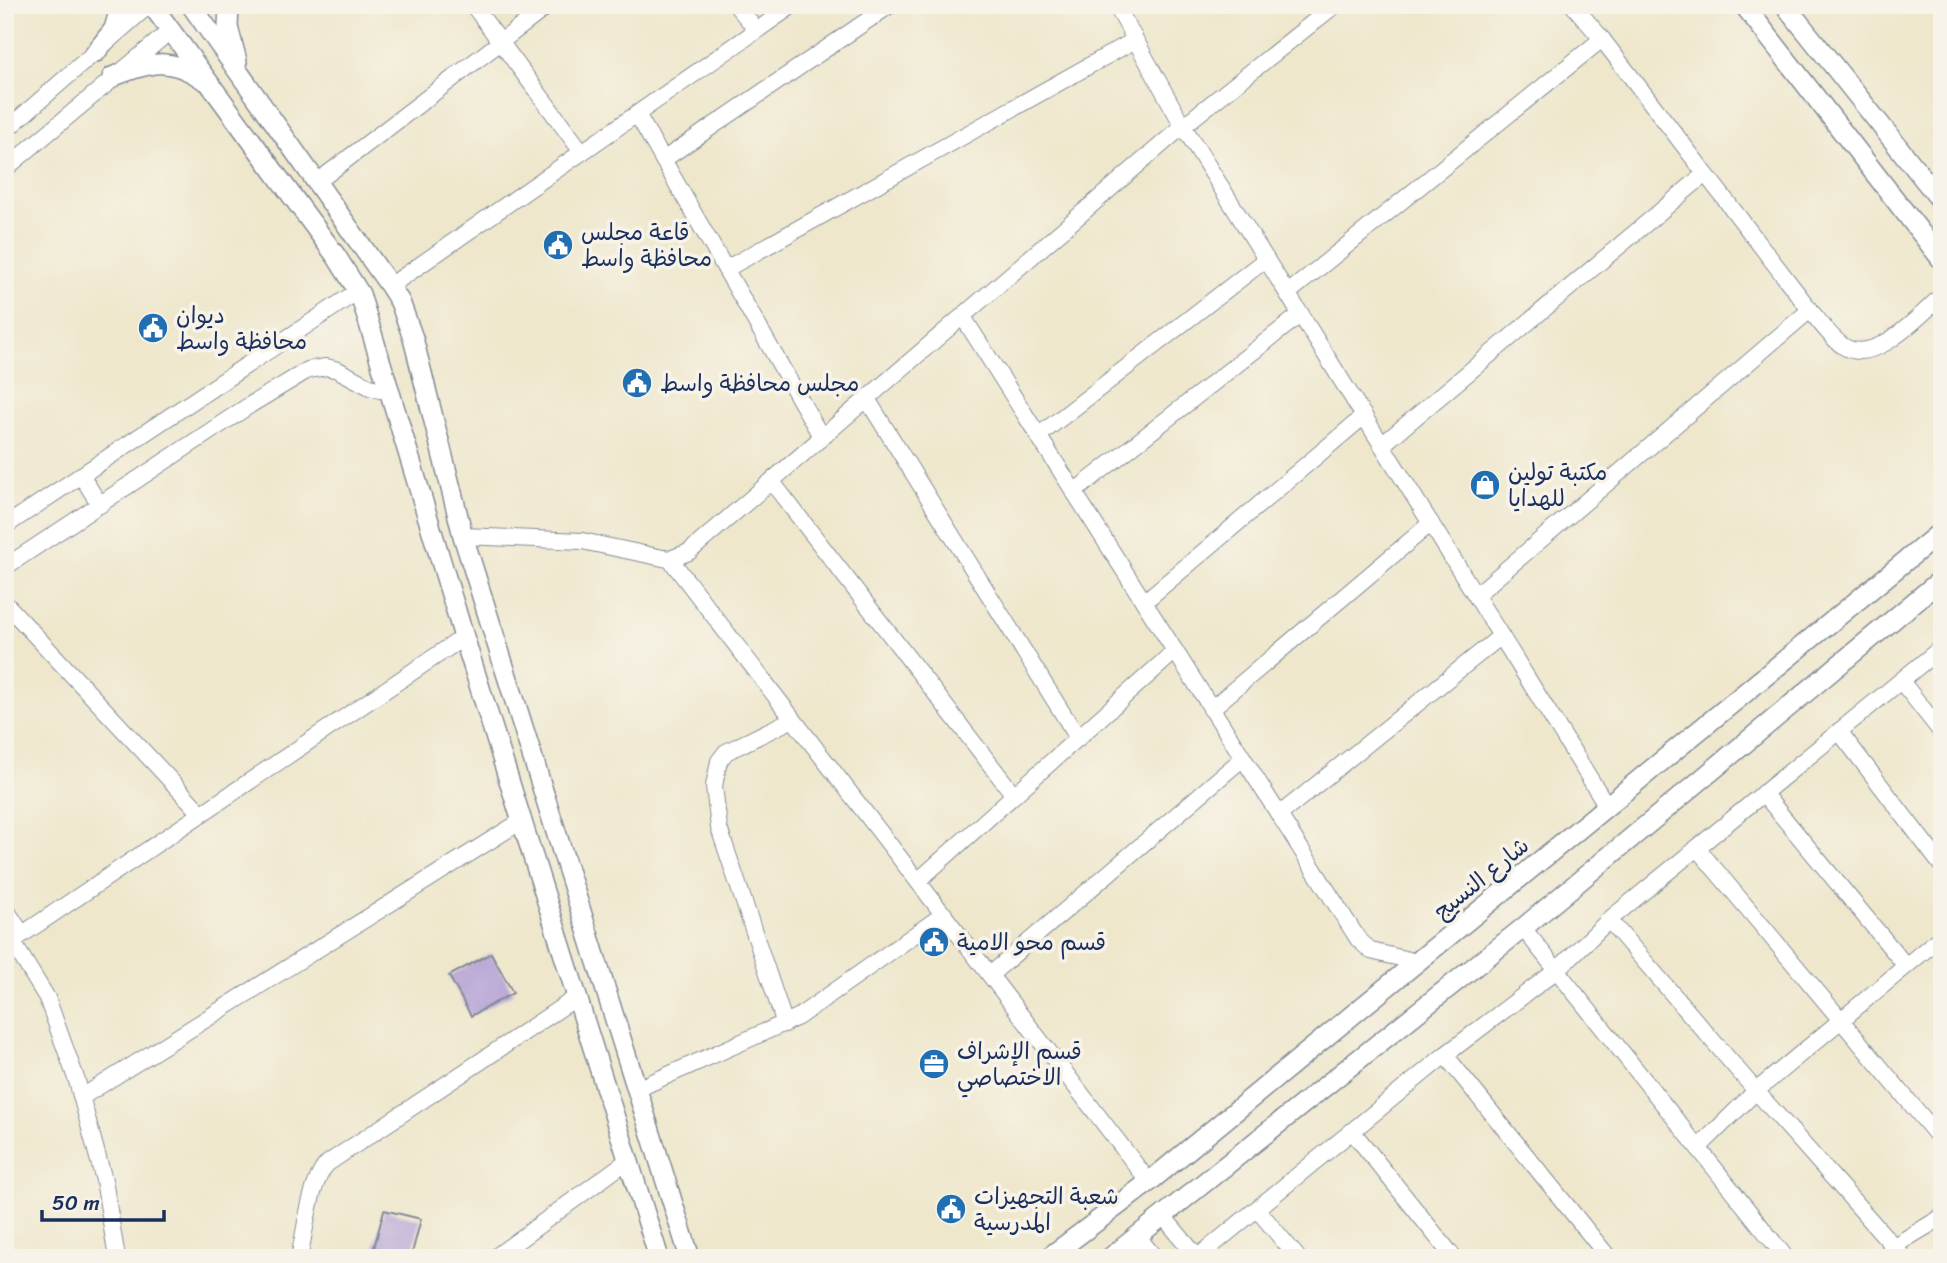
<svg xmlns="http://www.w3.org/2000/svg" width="1947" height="1263" font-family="Sriracha,'Playpen Sans Arabic',sans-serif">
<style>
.building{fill:#bbaad7}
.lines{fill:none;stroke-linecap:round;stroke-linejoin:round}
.minor-casing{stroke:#848b95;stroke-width:18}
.major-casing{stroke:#848b95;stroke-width:22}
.minor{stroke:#fff;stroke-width:16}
.major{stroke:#fff;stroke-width:19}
.labels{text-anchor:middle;stroke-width:7;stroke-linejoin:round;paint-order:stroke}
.poi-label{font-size:23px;fill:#1b2f5e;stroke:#f7f3e8;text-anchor:start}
.street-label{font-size:23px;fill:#1b2f5e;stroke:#f7f3e8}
</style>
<rect width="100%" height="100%" fill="#f7f3e8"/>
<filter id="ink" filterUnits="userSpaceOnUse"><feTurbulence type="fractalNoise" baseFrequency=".0143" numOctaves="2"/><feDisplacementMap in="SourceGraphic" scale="14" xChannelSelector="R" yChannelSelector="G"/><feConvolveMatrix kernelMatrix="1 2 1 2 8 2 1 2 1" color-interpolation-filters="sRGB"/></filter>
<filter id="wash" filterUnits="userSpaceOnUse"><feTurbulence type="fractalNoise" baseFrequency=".00686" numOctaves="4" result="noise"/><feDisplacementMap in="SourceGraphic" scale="28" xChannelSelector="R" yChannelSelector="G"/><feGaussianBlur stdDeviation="1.57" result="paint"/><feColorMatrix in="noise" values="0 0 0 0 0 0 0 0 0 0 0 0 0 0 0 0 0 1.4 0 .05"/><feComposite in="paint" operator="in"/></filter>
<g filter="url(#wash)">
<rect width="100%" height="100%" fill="#eee7cc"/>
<g id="blocks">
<g class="building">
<polygon points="491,953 513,993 471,1016 449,976"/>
<polygon points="384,1210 421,1219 411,1257 374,1248"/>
</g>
</g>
</g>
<g filter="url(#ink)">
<use href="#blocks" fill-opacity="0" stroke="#848b95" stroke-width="2"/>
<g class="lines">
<g class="minor-casing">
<g id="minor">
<polyline points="473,5 582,152"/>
<polyline points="736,5 757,30"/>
<polyline points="1116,5 1183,126 1607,806"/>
<path d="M1573,5l29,34 208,271c10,12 20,27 33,36 32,21 76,-31 99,-50"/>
<polyline points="637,114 822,438"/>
<polyline points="5,131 149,5"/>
<polyline points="663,160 890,5"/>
<polyline points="5,169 170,31"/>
<polyline points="317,182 549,5"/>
<polyline points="726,269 1135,40"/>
<polyline points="390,286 793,5"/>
<polyline points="1288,293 1602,39"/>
<polyline points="963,317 1358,939 1371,951 1417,962"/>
<polyline points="867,399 1078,738"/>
<polyline points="1038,436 1266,259"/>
<polyline points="1382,445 1705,174"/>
<polyline points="81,475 100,505"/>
<polyline points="772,482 1014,795"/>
<polyline points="1074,492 1301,314"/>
<polyline points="5,526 358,291"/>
<polyline points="463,536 582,541 663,558 670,559 689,552 1183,126 1335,5"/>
<polyline points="670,559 1149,1182"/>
<polyline points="5,567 250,405 308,370 326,367 338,370 370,387 380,390 390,388"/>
<polyline points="1476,595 1810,310"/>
<polyline points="1144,602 1364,416"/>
<polyline points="5,603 200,812"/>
<polyline points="1901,681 1942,733"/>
<polyline points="1211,709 1431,523"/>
<polyline points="1839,731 1942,866"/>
<polyline points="1763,793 1906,966"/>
<polyline points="1279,815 1501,636"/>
<polyline points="1697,848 1942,1141"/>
<polyline points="918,881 1175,651"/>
<polyline points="5,908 22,934"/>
<polyline points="1609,920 1756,1091 1904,1258"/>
<polyline points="1523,928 1786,1258"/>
<polyline points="12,941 47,998 77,1081 104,1180 117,1258"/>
<polyline points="5,946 464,637"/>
<polyline points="990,975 1243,758"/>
<polyline points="785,1024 719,828 714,786 719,761 726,752 793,719"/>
<polyline points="1445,1055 1609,1258"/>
<polyline points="637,1089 798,1017 944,914"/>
<polyline points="82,1097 523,820"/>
<polyline points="1352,1131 1454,1258"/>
<polyline points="1698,1148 1756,1091 1942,936"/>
<polyline points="1257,1209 1298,1258"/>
<polyline points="1163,1216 1198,1258"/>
<polyline points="1138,1237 1155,1258"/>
<polyline points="1198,1257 1445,1055 1557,970 1609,920 1942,647"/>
<path d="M299,1258c6,-25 11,-78 29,-95l249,-166"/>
<polyline points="494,1258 627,1161"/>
<polyline points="1885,1258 1894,1246 1942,1217"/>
</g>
</g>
<g class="major-casing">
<g id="major">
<polyline points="152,5 336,256 360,294 464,637 659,1258"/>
<polyline points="191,5 390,286 400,302 413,338 463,536 690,1258"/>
<polyline points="229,5 228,27 237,61"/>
<polyline points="1744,5 1942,260"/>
<polyline points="1785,5 1942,202"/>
<polyline points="96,52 114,29 121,5"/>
<path d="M112,77c37,-15 57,-21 92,3"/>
<polyline points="1048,1258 1149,1182 1942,531"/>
<polyline points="1110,1258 1523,928 1942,579"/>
</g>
</g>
<use href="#minor" class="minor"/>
<use href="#major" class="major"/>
</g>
</g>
<defs>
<g id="civic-disc" transform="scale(1.575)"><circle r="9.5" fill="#1f6fb2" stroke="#f7f3e8"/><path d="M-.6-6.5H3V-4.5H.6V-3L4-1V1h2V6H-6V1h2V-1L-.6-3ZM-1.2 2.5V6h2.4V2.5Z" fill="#fff"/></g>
<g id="shop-disc" transform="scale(1.575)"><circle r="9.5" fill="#1f6fb2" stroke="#f7f3e8"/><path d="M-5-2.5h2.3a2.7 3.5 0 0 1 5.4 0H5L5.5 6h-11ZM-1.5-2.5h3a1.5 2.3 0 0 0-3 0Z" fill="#fff"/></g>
<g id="office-disc" transform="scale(1.575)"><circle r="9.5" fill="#1f6fb2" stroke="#f7f3e8"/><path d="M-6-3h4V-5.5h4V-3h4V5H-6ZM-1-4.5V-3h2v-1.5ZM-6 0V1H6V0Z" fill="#fff"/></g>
</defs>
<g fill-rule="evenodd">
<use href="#civic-disc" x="558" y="245"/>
<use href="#civic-disc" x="153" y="328"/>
<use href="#civic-disc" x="637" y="383"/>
<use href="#shop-disc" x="1485" y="485"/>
<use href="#civic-disc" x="934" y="942"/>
<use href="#office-disc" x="934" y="1064"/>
<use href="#civic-disc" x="951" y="1209"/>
</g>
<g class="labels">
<g class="poi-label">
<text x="581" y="240">قاعة مجلس<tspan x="581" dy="26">محافظة واسط</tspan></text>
<text x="176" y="323">ديوان<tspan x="176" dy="26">محافظة واسط</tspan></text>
<text x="660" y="391">مجلس محافظة واسط</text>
<text x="1508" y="480">مكتبة تولين<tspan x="1508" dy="26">للهدايا</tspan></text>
<text x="957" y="950">قسم محو الامية</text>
<text x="957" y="1059">قسم الإشراف<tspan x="957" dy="26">الاختصاصي</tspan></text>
<text x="974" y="1204">شعبة التجهيزات<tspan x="974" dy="26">المدرسية</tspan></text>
</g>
<g class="street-label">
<text transform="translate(1481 878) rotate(-39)" y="8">شارع النسيج</text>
</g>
</g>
<rect width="1947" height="1263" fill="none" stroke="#f7f3e8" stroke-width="28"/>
<path d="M42 1210v10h122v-10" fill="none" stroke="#1b2f5e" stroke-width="3.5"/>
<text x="52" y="1210" font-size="21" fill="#1b2f5e" stroke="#f7f3e8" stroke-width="5" paint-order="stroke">50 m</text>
</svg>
